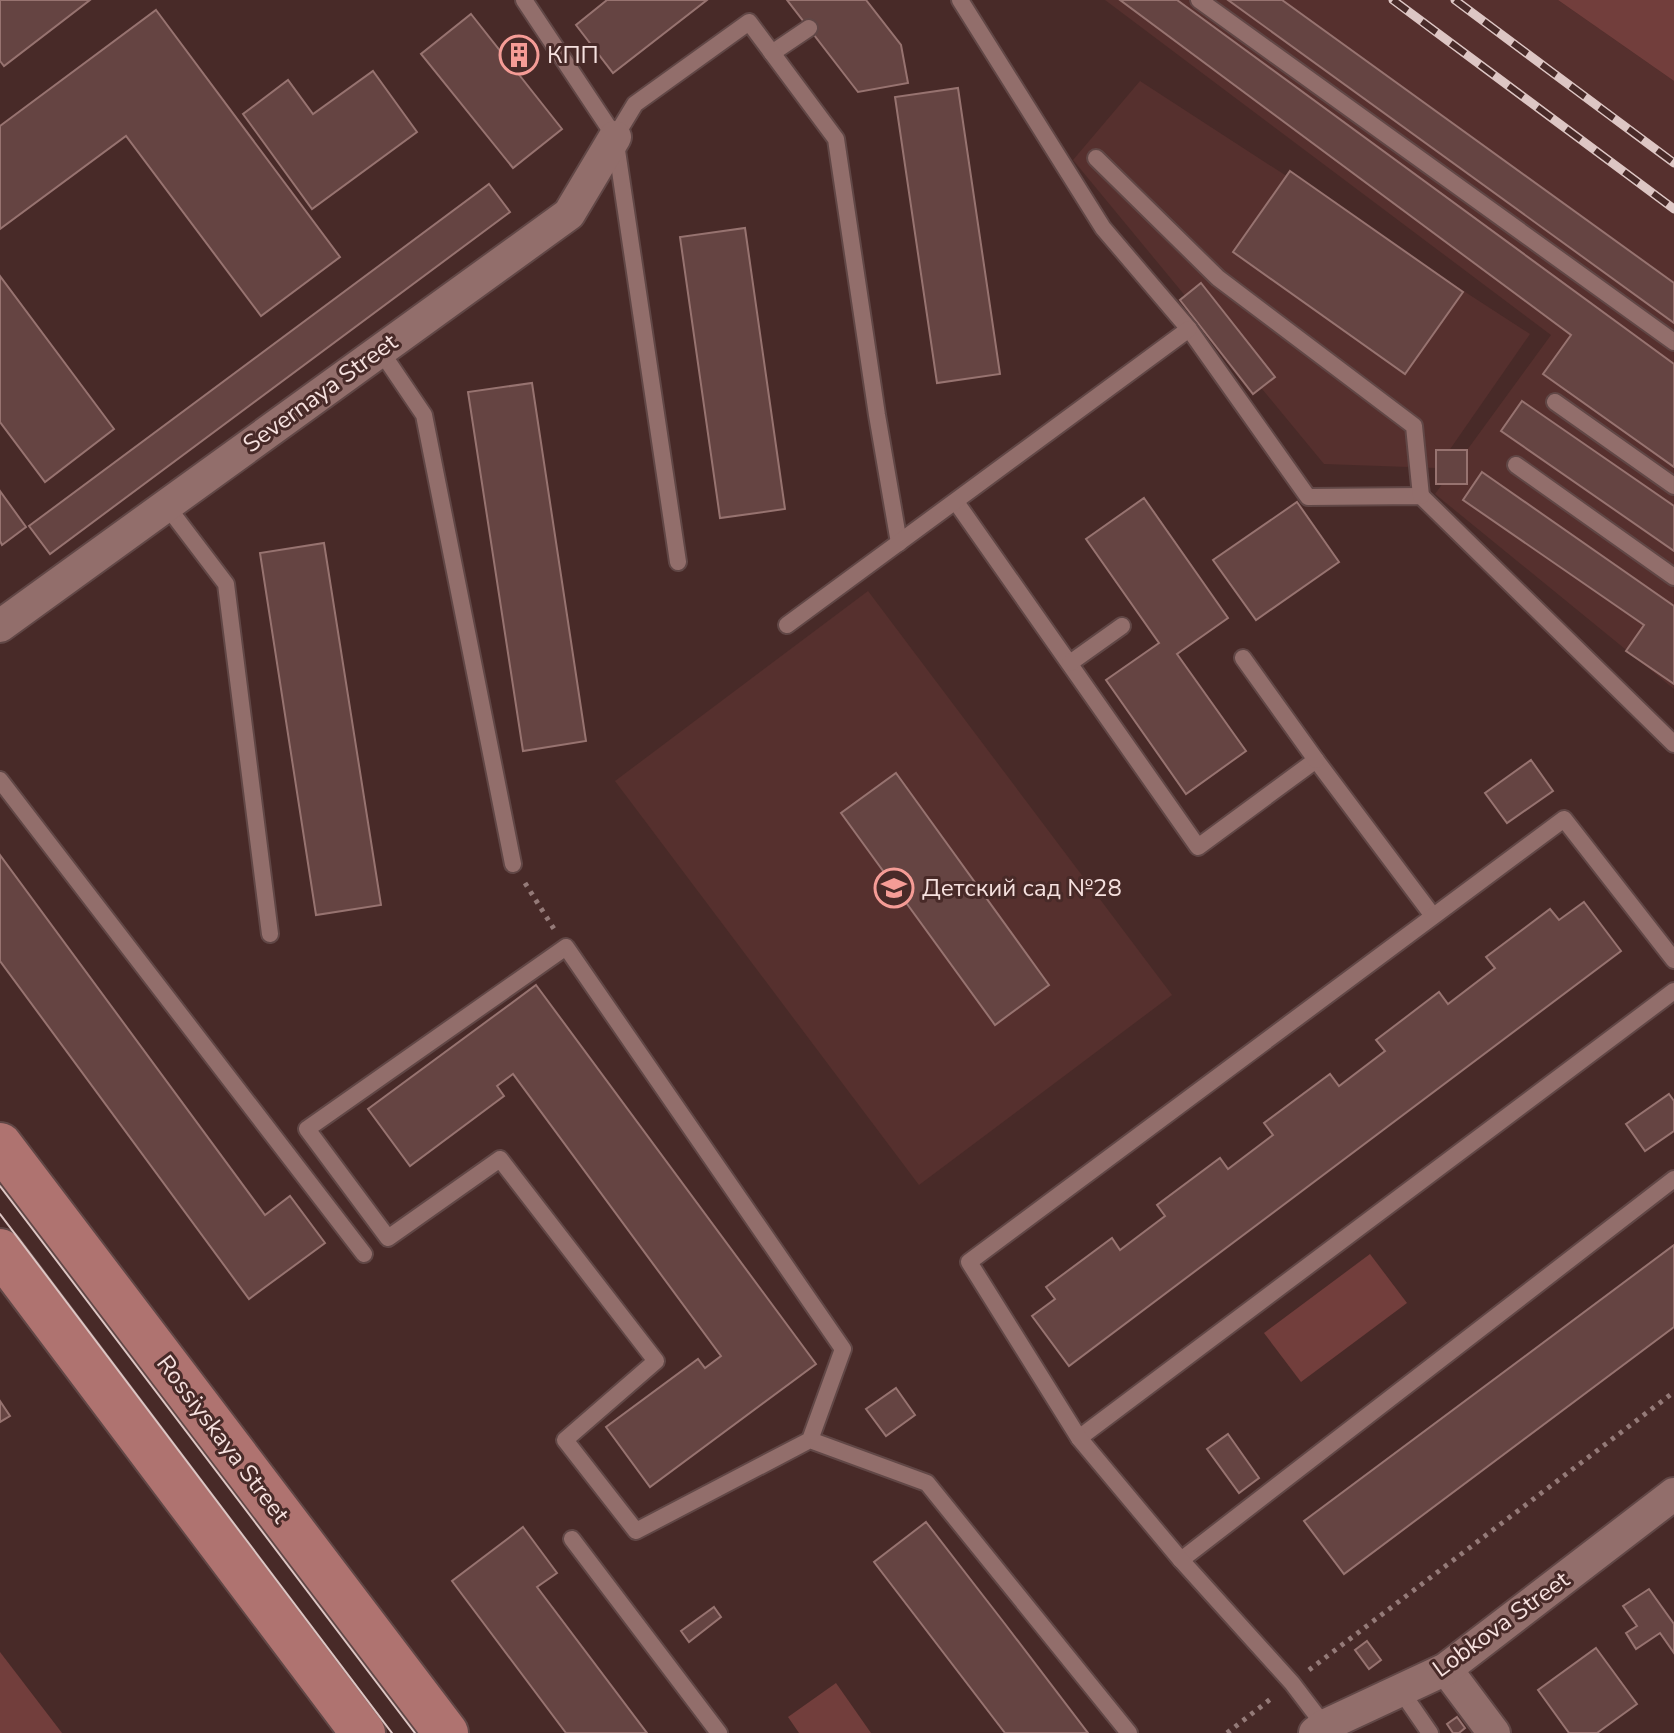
<svg xmlns="http://www.w3.org/2000/svg" width="1674" height="1733" font-family="'Nunito Sans',sans-serif">
<style>
.built{fill:#56302e}
.green{fill:#723e3c}
.building{fill:#654442;stroke:#977370;stroke-width:2}
.lines{fill:none;stroke-linecap:round;stroke-linejoin:round}
.service-casing{stroke:#614746;stroke-width:20}
.minor-casing{stroke:#614746;stroke-width:36}
.primary-casing{stroke:#614746;stroke-width:48}
.path{stroke:#947a78;stroke-width:5;stroke-dasharray:4 6;stroke-linecap:butt}
.service{stroke:#926e6b;stroke-width:16}
.minor{stroke:#926e6b;stroke-width:32}
.primary{stroke:#af7370;stroke-width:44}
.tram{stroke:#ddc6c4;stroke-width:2}
.rail-casing{stroke:#ddc6c4;stroke-width:9}
.rail{stroke:#482a28;stroke-width:6;stroke-dasharray:18;stroke-linecap:butt}
.labels{text-anchor:middle;stroke-width:6;stroke-linejoin:round;paint-order:stroke}
.poi-label{font-size:24px;fill:#f6e1df;stroke:#482a28;text-anchor:start}
.street-label{font-size:24px;fill:#f6e1df;stroke:#482a28}
</style>
<rect width="100%" height="100%" fill="#482a28"/>
<g class="built">
<polygon points="1105,0 1558,0 1674,81 1674,689 1435,494 1551,335"/>
<polygon points="1140,81 1530,334 1437,468 1324,464 1073,160"/>
<polygon points="868,591 1172,995 919,1185 615,781"/>
</g>
<g class="green">
<polygon points="1558,0 1674,0 1674,81"/>
<polygon points="1370,1254 1407,1303 1301,1382 1264,1333"/>
<polygon points="0,1652 62,1733 0,1733"/>
<polygon points="836,1683 871,1733 799,1733 788,1717"/>
</g>
<g class="building">
<polygon points="0,0 90,0 4,66 0,61"/>
<polygon points="607,0 707,0 613,73 576,25"/>
<polygon points="787,0 866,0 901,45 908,83 858,92"/>
<polygon points="1120,0 1177,0 1674,364 1674,467 1543,374 1571,335"/>
<polygon points="1228,0 1282,0 1674,283 1674,323"/>
<polygon points="156,10 340,257 261,316 126,136 0,229 0,126"/>
<polygon points="471,14 562,129 513,168 421,54"/>
<polygon points="515,36 535,65 522,74 502,46"/>
<polygon points="373,71 417,132 312,209 243,114 288,80 313,114"/>
<polygon points="958,88 1000,374 937,383 895,97"/>
<polygon points="1290,171 1463,292 1405,374 1233,252"/>
<polygon points="489,184 510,212 50,554 29,526"/>
<polygon points="745,228 785,509 720,518 680,237"/>
<polygon points="0,276 114,429 45,482 0,422"/>
<polygon points="1201,283 1275,377 1253,394 1180,300"/>
<polygon points="532,383 586,741 523,751 468,392"/>
<polygon points="1522,401 1674,506 1674,551 1501,431"/>
<rect x="1436" y="450" width="31" height="34"/>
<polygon points="1482,472 1674,606 1674,684 1626,651 1644,625 1463,500"/>
<polygon points="0,491 26,527 2,545 0,541"/>
<polygon points="1144,498 1228,618 1177,654 1246,751 1186,794 1106,680 1159,643 1086,539"/>
<polygon points="1297,502 1339,562 1256,620 1213,560"/>
<polygon points="324,543 381,905 316,915 260,553"/>
<polygon points="1531,760 1553,791 1507,823 1485,793"/>
<polygon points="896,773 1049,985 995,1025 841,813"/>
<polygon points="0,855 265,1215 290,1196 325,1243 249,1299 0,961"/>
<polygon points="1584,902 1621,951 1069,1366 1032,1316 1055,1299 1046,1287 1112,1238 1120,1250 1165,1216 1157,1205 1220,1158 1228,1169 1273,1135 1264,1123 1330,1074 1339,1086 1385,1051 1376,1040 1439,992 1448,1004 1495,968 1486,957 1550,909 1559,920"/>
<polygon points="536,985 816,1364 650,1487 606,1427 698,1359 705,1368 721,1356 513,1074 497,1086 504,1096 410,1166 368,1109"/>
<polygon points="1669,1094 1674,1101 1674,1131 1645,1151 1626,1124"/>
<polygon points="1674,1245 1674,1327 1344,1574 1304,1521"/>
<polygon points="896,1388 915,1415 886,1436 866,1409"/>
<polygon points="0,1401 10,1416 0,1422"/>
<polygon points="1228,1434 1259,1478 1239,1493 1207,1449"/>
<polygon points="926,1522 1005,1624 1088,1733 1005,1733 874,1562"/>
<polygon points="523,1527 557,1573 537,1587 647,1733 566,1733 452,1581"/>
<polygon points="1649,1589 1674,1624 1674,1653 1660,1633 1636,1649 1626,1633 1637,1626 1623,1606"/>
<polygon points="714,1607 721,1617 689,1642 681,1631"/>
<polygon points="1367,1641 1381,1660 1369,1669 1355,1650"/>
<polygon points="1596,1648 1637,1704 1597,1733 1569,1733 1538,1690"/>
<polygon points="1457,1717 1465,1728 1459,1733 1453,1733 1447,1724"/>
</g>
<g class="lines">
<g class="service-casing">
<g id="service">
<polyline points="524,0 615,137 678,562"/>
<polyline points="960,0 1103,228 1189,329 1308,497 1421,496 1674,744"/>
<polyline points="1199,0 1674,342"/>
<polyline points="772,53 809,28"/>
<polyline points="615,137 635,104 749,22 836,139 877,415 899,543"/>
<polyline points="1096,158 1218,278 1414,426 1421,496"/>
<polyline points="380,350 424,415 513,864"/>
<polyline points="1555,402 1674,486"/>
<polyline points="1516,465 1674,577"/>
<polyline points="956,502 1198,847 1316,760 1433,916"/>
<polyline points="166,505 226,584 270,934"/>
<polyline points="787,625 1189,329"/>
<polyline points="1243,658 1316,760"/>
<polyline points="1070,663 1122,626"/>
<polyline points="0,780 364,1254"/>
<polyline points="1079,1438 1674,991"/>
<polyline points="810,1440 636,1531 565,1440 656,1361 500,1159 388,1238 307,1129 566,947 843,1349 810,1440 927,1483 1129,1733"/>
<polyline points="572,1539 719,1733"/>
<polyline points="1181,1560 1674,1179"/>
<polyline points="1401,1691 1430,1733"/>
<polyline points="1327,1729 1292,1683 1181,1560 1079,1438 969,1262 1564,819 1674,960"/>
</g>
</g>
<g class="minor-casing">
<g id="minor">
<polyline points="0,626 569,214 615,137"/>
<polyline points="1446,1669 1494,1733"/>
<polyline points="1315,1733 1324,1726 1446,1669 1674,1494"/>
</g>
</g>
<g class="primary-casing">
<g id="primary">
<polyline points="0,1145 446,1733"/>
<polyline points="0,1251 363,1733"/>
</g>
</g>
<g class="path">
<polyline points="525,883 554,929"/>
<polyline points="1309,1670 1674,1392"/>
<polyline points="1227,1733 1272,1698"/>
</g>
<use href="#service" class="service"/>
<use href="#minor" class="minor"/>
<use href="#primary" class="primary"/>
<g class="tram">
<polyline points="0,1186 415,1733"/>
<polyline points="0,1214 392,1733"/>
</g>
<g class="rail-casing">
<g id="rail">
<polyline points="1393,0 1674,209"/>
<polyline points="1455,0 1674,163"/>
</g>
</g>
<use href="#rail" class="rail"/>
</g>
<defs>
<g id="building-ring" transform="scale(2)"><circle r="9.5" fill="#482a28" stroke="#f59c96" stroke-width="1.5"/><path d="M-4-6H4V6H1V3H-1V6H-4ZM-2.5-4.3h1.7v1.8h-1.7ZM.8-4.3h1.7v1.8H.8ZM-2.5-1h1.7V.8h-1.7ZM.8-1h1.7V.8H.8Z" fill="#f59c96"/></g>
<g id="school-ring" transform="scale(2)"><circle r="9.5" fill="#482a28" stroke="#f59c96" stroke-width="1.5"/><path d="M0-5L7-2L0 1L-7-2ZM-4 1L0 2.5L4 1V4Q0 6-4 4Z" fill="#f59c96"/></g>
</defs>
<g fill-rule="evenodd">
<use href="#building-ring" x="519" y="55"/>
<use href="#school-ring" x="894" y="888"/>
</g>
<g class="labels">
<g class="poi-label">
<text x="547" y="63">КПП</text>
<text x="922" y="896">Детский сад №28</text>
</g>
<g class="street-label">
<text transform="translate(320 393) rotate(-36)" y="8">Severnaya Street</text>
<text transform="translate(223 1439) rotate(53)" y="8">Rossiyskaya Street</text>
<text transform="translate(1501 1624) rotate(-36)" y="8">Lobkova Street</text>
</g>
</g>
</svg>
